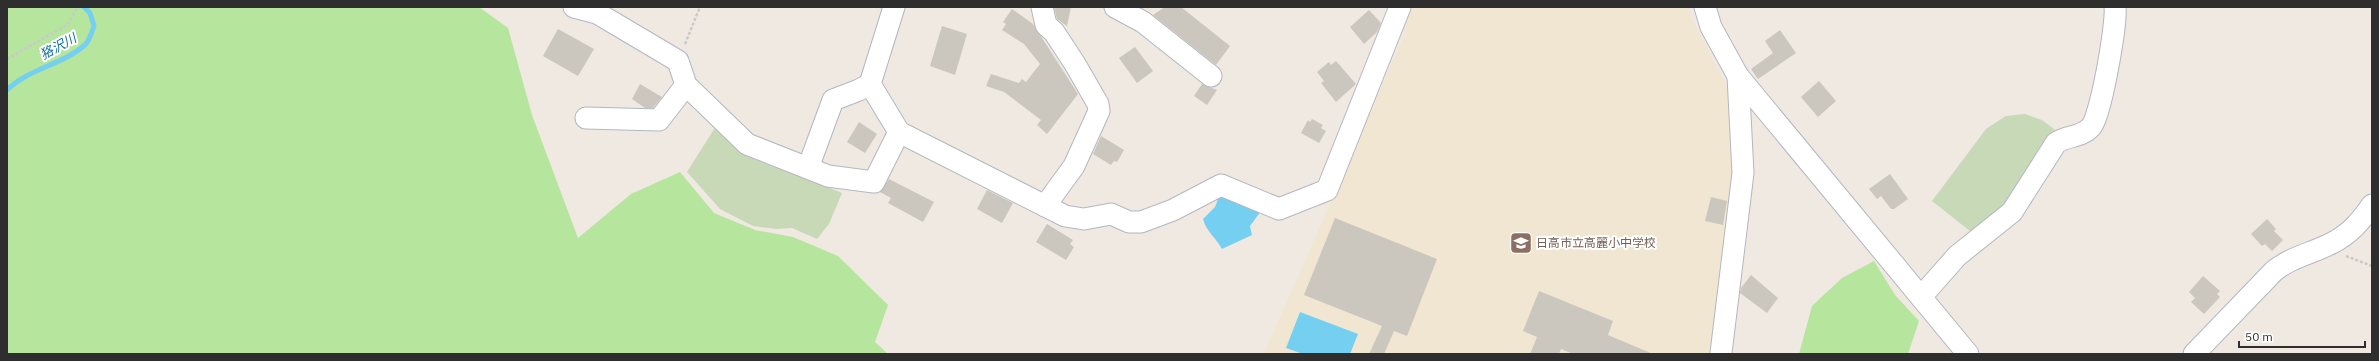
<svg xmlns="http://www.w3.org/2000/svg" width="2379" height="361" font-family="'IBM Plex Sans','Noto Sans JP',sans-serif">
<style>
.education{fill:#f0e6d1}
.green{fill:#b6e59e}
.cemetery{fill:#c8d9b8}
.water{fill:#75cff0}
.lines{fill:none;stroke-linecap:round;stroke-linejoin:round}
.stream{stroke:#75cff0;stroke-width:5}
.building{fill:#cbc7bf}
.minor-casing{stroke:#b4b7c1;stroke-width:23}
.path{stroke:#c9c9c9;stroke-width:2.5;stroke-dasharray:3 2;stroke-linecap:butt}
.minor{stroke:#fff;stroke-width:21}
.labels{text-anchor:middle;stroke-width:4;stroke-linejoin:round;paint-order:stroke}
.education-label{font-size:12px;fill:#785e54;stroke:#fff;text-anchor:start}
.water-label{font-size:13px;font-style:italic;fill:#0d6fa3;stroke:#fff}
</style>
<rect width="100%" height="100%" fill="#efe9e1"/>
<polygon class="education" points="1409,7 1689,7 1691,18 1730,92 1741,159 1718,354 1264,354 1403,38"/>
<g class="green">
<polygon points="7,7 479,7 508,28 532,115 578,238 631,194 680,172 714,213 755,230 793,237 838,256 888,305 875,342 888,354 7,354"/>
<polygon points="1874,261 1895,295 1919,321 1908,354 1799,354 1812,306 1842,278"/>
</g>
<g class="cemetery">
<polygon points="2025,114 2042,120 2062,135 2010,211 1975,235 1932,201 1986,129 2006,116"/>
<polygon points="716,126 758,158 842,193 829,224 817,239 792,228 777,229 753,226 720,209 687,172"/>
</g>
<g class="water">
<path d="M1220,194l41,17 -11,15 2,9 -30,14c-6,-11 -16,-18 -19,-30l12,-12z"/>
<polygon points="1300,312 1358,334 1350,354 1303,354 1286,348"/>
</g>
<g class="lines">
<path class="stream" d="M7,90c21,-21 55,-25 78,-45 4,-4 7,-13 9,-19l-4,-13 -6,-6"/>
</g>
<g class="building">
<polygon points="1054,7 1071,7 1067,26 1057,19"/>
<polygon points="1165,7 1181,7 1230,46 1216,65 1153,15"/>
<polygon points="1012,9 1033,24 1078,94 1047,134 1037,125 1041,120 1004,92 986,86 991,74 1019,83 1022,79 1026,82 1040,64 1024,44 1002,30 1006,24 1003,22"/>
<polygon points="1369,10 1381,23 1377,32 1364,44 1350,27"/>
<polygon points="942,26 967,34 955,75 930,66"/>
<polygon points="558,29 594,49 578,76 543,56"/>
<polygon points="1780,30 1796,53 1758,79 1751,69 1773,53 1765,41"/>
<polygon points="1135,47 1153,71 1137,83 1119,58"/>
<polygon points="1336,61 1356,84 1336,102 1321,83 1324,81 1317,72 1329,62 1331,65"/>
<polygon points="1819,81 1836,101 1818,117 1801,97"/>
<polygon points="640,84 662,97 653,108 645,108 632,99"/>
<polygon points="1202,84 1217,90 1207,105 1194,96"/>
<polygon points="1312,119 1323,125 1321,128 1326,131 1319,143 1301,133 1308,120 1310,122"/>
<polygon points="859,122 877,134 865,153 847,142"/>
<polygon points="1101,136 1124,150 1117,162 1114,161 1111,165 1093,154"/>
<polygon points="1890,174 1908,199 1894,209 1891,209 1881,196 1877,199 1869,189"/>
<polygon points="889,179 934,202 923,222 888,203 891,198 880,192"/>
<polygon points="987,190 1013,203 1002,223 977,209"/>
<polygon points="1711,197 1727,201 1723,225 1705,221"/>
<polygon points="1335,218 1437,259 1407,336 1394,331 1384,354 1369,354 1382,326 1304,295"/>
<polygon points="2267,219 2276,229 2274,231 2283,240 2272,251 2265,244 2262,246 2251,234"/>
<polygon points="1047,224 1073,240 1070,244 1074,247 1066,260 1036,242"/>
<polygon points="1751,275 1778,298 1767,313 1740,293 1741,288"/>
<polygon points="2203,276 2220,291 2217,294 2220,297 2204,314 2191,302 2195,298 2189,292"/>
<polygon points="1539,291 1613,321 1608,335 1653,354 1573,354 1561,349 1559,354 1530,354 1537,337 1523,331"/>
</g>
<g class="lines">
<g class="minor-casing">
<g id="minor">
<polyline points="574,7 597,13 678,61 686,85 747,144 828,176 874,182 899,132"/>
<polyline points="894,7 870,84 899,132 1065,216 1084,219 1111,214 1129,222 1141,222 1173,210 1221,185 1279,209 1327,190 1400,7"/>
<polyline points="1042,7 1046,25 1054,32 1075,64 1098,104 1099,111 1074,166 1045,206"/>
<polyline points="1115,7 1143,22 1211,76"/>
<polyline points="1705,7 1711,27 1738,76 1968,354"/>
<polyline points="586,118 659,120 686,85"/>
<polyline points="808,168 833,100 859,90 870,84"/>
<path d="M1921,297l36,-41 55,-44 44,-69c11,-8 25,-5 35,-16 10,-11 26,-104 24,-120"/>
<polyline points="1721,353 1743,173 1738,76"/>
<path d="M2194,354l80,-83c19,-15 37,-17 58,-28 18,-9 29,-22 40,-38"/>
</g>
</g>
<g class="path">
<polyline points="685,44 700,7"/>
<polyline points="7,59 67,25 78,7"/>
<polyline points="2346,256 2372,266"/>
</g>
<use href="#minor" class="minor"/>
</g>
<defs>
<g id="school-square" transform="scale(1.15)"><rect x="-9" y="-9" width="18" height="18" rx="4" fill="#8d6e63" stroke="#fff"/><path d="M0-5L7-2L0 1L-7-2ZM-4 1L0 2.5L4 1V4Q0 6-4 4Z" fill="#fff"/></g>
</defs>
<g fill-rule="evenodd">
<use href="#school-square" x="1521" y="243"/>
</g>
<g class="labels">
<g class="education-label">
<text x="1536" y="247">日高市立高麗小中学校</text>
</g>
<g class="water-label">
<text transform="translate(58 46) rotate(-29)" y="5">狢沢川</text>
</g>
</g>
<rect width="2379" height="361" fill="none" stroke="#2e2e2e" stroke-width="16"/>
<path d="M2239 341v6h126v-6" fill="none" stroke="#2e2e2e" stroke-width="2"/>
<text x="2245" y="341" font-size="12" fill="#2e2e2e" stroke="#ffffff" stroke-width="3" paint-order="stroke">50 m</text>
</svg>
